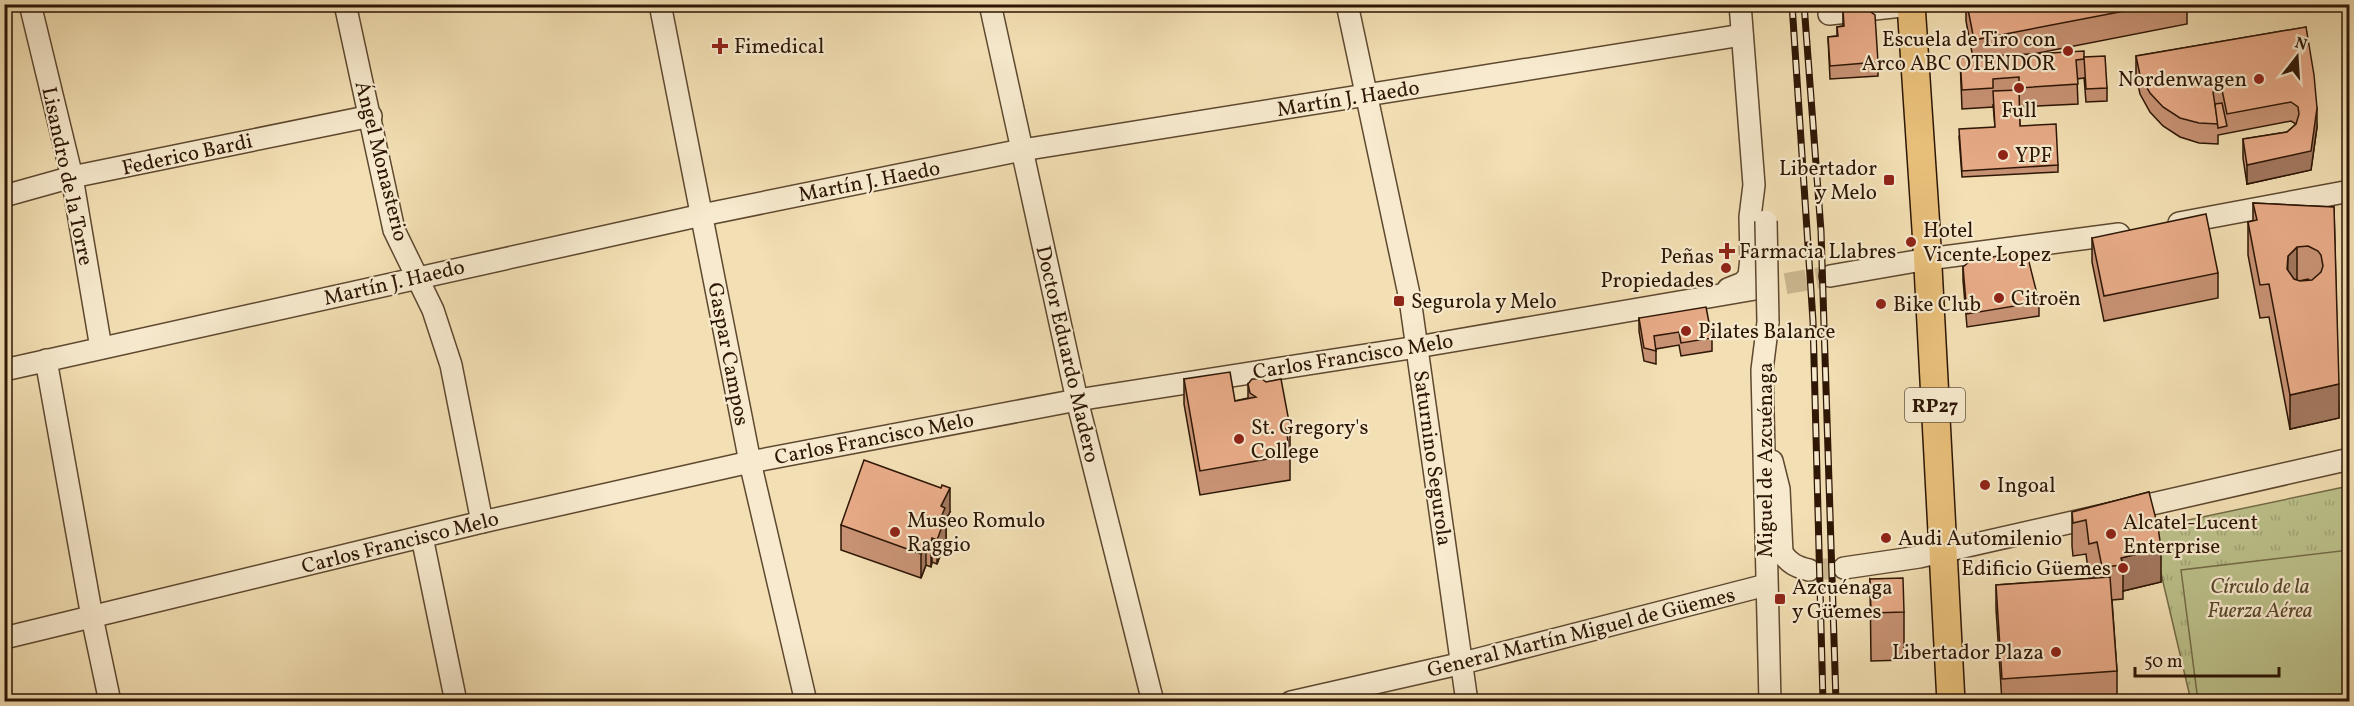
<svg xmlns="http://www.w3.org/2000/svg" width="2354" height="706" font-family="Vollkorn,serif">
<style>
.park{fill:url(#park-tufts);stroke:#746c48;stroke-width:1.5}
.garden{fill:#bcc18b;stroke:#746c48;stroke-width:1.5}
.lines{fill:none;stroke-linecap:round;stroke-linejoin:round}
.minor-tunnel{stroke:#cbb790;stroke-width:21;stroke-dasharray:21 10;stroke-linecap:butt}
.minor-casing{stroke:#5e4830;stroke-width:24}
.major-casing{stroke:#2d1605;stroke-width:30}
.minor{stroke:#f7eace;stroke-width:21}
.major{stroke:#e9c07a;stroke-width:27}
.rail-casing{stroke:#2d1605;stroke-width:7}
.rail{stroke:#f7eace;stroke-width:4.5;stroke-dasharray:14;stroke-linecap:butt}
.minor-bridge-casing{stroke:#5e4830;stroke-width:24;stroke-linecap:butt}
.minor-bridge{stroke:#f7eace;stroke-width:21}
.wall{fill:#c89375;stroke:#2d1605;stroke-width:1.5;fill-rule:evenodd}
.shaded-wall{fill:#a2785f;stroke:#2d1605;stroke-width:1.5}
.building{fill:#e8ab88;stroke:#2d1605;stroke-width:1.5;fill-rule:evenodd}
.poi-dot{fill:#8f2418;stroke:#f7eace;stroke-width:2}
.labels{text-anchor:middle;stroke-width:4.5;stroke-linejoin:round;paint-order:stroke}
.shield{fill:#f7eace;stroke:#6a5641;stroke-width:1.5}
.shield-label{font-size:20px;font-weight:bold;fill:#2d1605}
.poi-label{font-size:21px;fill:#2d1605;stroke:#f7eace;text-anchor:start}
.street-label{font-size:21px;fill:#2d1605;stroke:#f7eace}
.park-label{font-size:21px;font-style:italic;fill:#58492d;stroke:#f7eace}
</style>
<defs>
<pattern id="park-tufts" width="24" height="20" patternUnits="userSpaceOnUse" patternTransform="scale(1.5)"><rect width="24" height="20" fill="#bcc18b"/><path d="M3 7l-1-3M5 7V3M7 7l1-3M15 17l-1-3M17 17v-4M19 17l1-3" fill="none" stroke="#a2a576"/></pattern>
</defs>
<rect width="100%" height="100%" fill="#f2dfb3"/>
<filter id="stains"><feTurbulence type="fractalNoise" baseFrequency=".00333" numOctaves="4"/><feColorMatrix values="0 0 0 0 .2 0 0 0 0 .09 0 0 0 0 .02 0 0 0 .5 -.17"/></filter>
<radialGradient id="worn" r=".72"><stop offset=".6" stop-color="#630" stop-opacity="0"/><stop offset="1" stop-color="#630" stop-opacity=".3"/></radialGradient>
<polygon class="park" points="2349,486 2349,701 2191,701 2160,569 2155,527"/>
<polygon class="garden" points="2349,550 2349,701 2198,701 2181,570"/>
<g class="lines">
<g class="minor-tunnel">
<polyline points="1755,289 1830,276"/>
<polyline points="1809,570 1844,568"/>
</g>
<g class="minor-casing">
<g id="minor">
<polyline points="30,4 72,177 101,348"/>
<polyline points="345,4 394,230 433,310 451,365 482,522"/>
<polyline points="660,4 750,462 806,702"/>
<polyline points="990,4 1077,400 1153,702"/>
<polyline points="1347,4 1410,299 1467,702"/>
<polyline points="1829,14 1911,5"/>
<polyline points="4,196 72,177 371,116"/>
<polyline points="2179,223 2350,191"/>
<polyline points="1830,276 1928,259 2119,234"/>
<polyline points="1728,289 1743,283 1749,276 1751,258 1750,217 1754,185 1740,4"/>
<polyline points="1768,322 1762,370 1770,702"/>
<polyline points="46,360 92,617 110,702"/>
<polyline points="4,370 702,215 1022,150 1742,35"/>
<path d="M1772,461l7,28 3,64c7,10 14,14 27,17"/>
<polyline points="422,537 456,702"/>
<polyline points="1844,568 1919,557 2350,459"/>
<polyline points="4,638 482,522 750,462 1077,400 1417,347 1755,289"/>
<polyline points="1291,702 1463,663 1766,585"/>
</g>
</g>
<g class="major-casing">
<polyline id="major" points="1911,4 1926,229 1951,702"/>
</g>
<use href="#minor" class="minor"/>
<use href="#major" class="major"/>
<g class="rail-casing">
<g id="rail">
<polyline points="1792,4 1813,321 1823,702"/>
<polyline points="1804,4 1821,231 1836,702"/>
</g>
</g>
<use href="#rail" class="rail"/>
<g class="minor-bridge-casing">
<polyline id="minor-bridge" points="1766,221 1768,322"/>
</g>
<use href="#minor-bridge" class="minor-bridge"/>
</g>
<g class="wall">
<polygon points="1966,4 2187,4 2187,24 2028,55 2084,57 2107,88 2107,101 2086,102 2084,77 2084,78 2077,79 2078,104 2019,107 2020,126 2058,165 2058,172 1962,177 1959,136 1995,127 1993,104 1993,107 1962,109 1960,58 1973,58 1966,21"/>
<polygon points="1843,10 1878,62 1878,76 1830,79 1828,37 1837,36 1837,27 1843,26"/>
<polygon points="2306,27 2317,127 2311,170 2247,184 2243,158 2243,139 2287,132 2296,124 2291,121 2218,135 2218,144 2199,143 2180,137 2163,126 2150,112 2140,94 2136,75 2136,56"/>
<path d="M2253,203l81,4 5,211 -49,11 -21,-112 -9,1 -12,-63v-33l5,-1zM2308,279l2,2h-11z"/>
<polygon points="2092,238 2218,273 2218,298 2104,321 2092,262"/>
<polygon points="1963,267 2039,302 2039,316 1967,327 1963,280"/>
<polygon points="1639,318 1712,338 1712,351 1681,356 1679,345 1656,349 1656,364 1644,361 1639,331"/>
<polygon points="1184,379 1235,401 1248,398 1248,384 1290,427 1290,480 1200,495 1184,404"/>
<polygon points="2149,492 2161,582 2123,591 2123,599 2112,600 2117,671 2117,696 2027,702 2002,702 1996,609 1996,585 2097,578 2097,576 2089,577 2086,554 2073,556 2072,546 2072,512"/>
<polygon points="950,512 946,519 946,540 937,564 932,562 931,567 926,565 921,578 841,550 841,525"/>
<polygon points="1870,579 1904,612 1904,660 1871,661"/>
</g>
<g class="shaded-wall">
<polygon points="2317,108 2317,127 2311,170 2247,184 2247,165"/>
<polygon points="2297,247 2297,281 2287,302 2288,256"/>
<polygon points="2339,384 2339,418 2290,429 2290,395"/>
<polygon points="950,488 950,512 946,519 946,540 937,564 937,540 941,506"/>
<polygon points="932,538 932,562 931,567 931,543"/>
<polygon points="926,541 926,565 921,578 921,554"/>
<polygon points="2161,548 2161,582 2123,591 2123,565 2121,558"/>
</g>
<g class="building">
<polygon points="1967,4 2161,4 1974,40"/>
<polygon points="1865,8 1875,15 1878,62 1830,66 1828,37 1838,36 1837,27 1844,26 1843,10"/>
<polygon points="2306,27 2314,75 2317,108 2311,151 2247,165 2243,139 2287,132 2296,124 2299,114 2298,107 2291,102 2227,114 2222,90 2213,92 2218,124 2199,123 2180,118 2163,107 2150,93 2140,75 2136,56"/>
<polygon points="2084,51 2084,59 2076,60 2078,84 2019,88 2019,77 1993,79 1993,88 1962,90 1960,58"/>
<polygon points="2105,56 2107,88 2086,89 2084,57"/>
<polygon points="2019,90 2020,126 2056,124 2058,165 1962,171 1959,129 1995,127 1993,91"/>
<polygon points="2222,103 2227,126 2218,128 2215,104"/>
<path d="M2253,203l81,4 5,177 -49,11 -21,-111 -9,1 -12,-63 9,-2zM2308,246l10,5 3,4 2,11 -2,6 -9,8 -12,1 -6,-2 -7,-10 1,-13 9,-9z"/>
<polygon points="2206,214 2218,273 2104,296 2092,238"/>
<polygon points="2026,250 2039,302 1967,314 1963,267 1969,262"/>
<polygon points="1706,307 1712,338 1681,343 1679,332 1654,336 1656,351 1644,348 1639,318"/>
<polygon points="1230,372 1235,401 1256,397 1250,393 1248,384 1252,379 1262,379 1266,382 1281,379 1290,427 1286,428 1290,455 1200,471 1184,379"/>
<polygon points="864,460 941,488 942,485 950,488 941,506 945,508 942,515 946,516 937,540 932,538 931,543 926,541 921,554 841,525"/>
<polygon points="2149,492 2158,527 2161,548 2121,558 2123,565 2102,567 2097,542 2089,544 2086,520 2073,523 2072,512"/>
<polygon points="2110,577 2117,671 2002,679 1996,585"/>
<polygon points="1903,578 1904,612 1871,613 1870,579"/>
</g>
<g class="poi-dot">
<path d="M717 37h6v6h6v6h-6v6h-6v-6h-6v-6h6z"/>
<circle cx="2068" cy="51" r="6"/>
<circle cx="2259" cy="79" r="6"/>
<circle cx="2019" cy="88" r="6"/>
<circle cx="2003" cy="155" r="6"/>
<rect x="1883" y="174" width="12" height="12" rx="3"/>
<circle cx="1911" cy="242" r="6"/>
<path d="M1724 242h6v6h6v6h-6v6h-6v-6h-6v-6h6z"/>
<circle cx="1726" cy="268" r="6"/>
<circle cx="1999" cy="298" r="6"/>
<rect x="1393" y="295" width="12" height="12" rx="3"/>
<circle cx="1881" cy="304" r="6"/>
<circle cx="1686" cy="331" r="6"/>
<circle cx="1239" cy="439" r="6"/>
<circle cx="1985" cy="485" r="6"/>
<circle cx="895" cy="532" r="6"/>
<circle cx="2111" cy="534" r="6"/>
<circle cx="1886" cy="538" r="6"/>
<circle cx="2123" cy="568" r="6"/>
<rect x="1774" y="593" width="12" height="12" rx="3"/>
<circle cx="2056" cy="652" r="6"/>
</g>
<g class="labels">
<rect class="shield" x="1905" y="388" width="60" height="34" rx="4.5"/>
<g class="shield-label">
<text x="1935" y="412">RP27</text>
</g>
<g class="poi-label">
<text x="2056" y="46" text-anchor="end">Escuela de Tiro con<tspan x="2056" dy="24">Arco ABC OTENDOR</tspan></text>
<text x="734" y="53">Fimedical</text>
<text x="2247" y="86" text-anchor="end">Nordenwagen</text>
<text x="2019" y="117" text-anchor="middle">Full</text>
<text x="2015" y="162">YPF</text>
<text x="1877" y="175" text-anchor="end">Libertador<tspan x="1877" dy="24">y Melo</tspan></text>
<text x="1923" y="237">Hotel<tspan x="1923" dy="24">Vicente Lopez</tspan></text>
<text x="1739" y="258">Farmacia Llabres</text>
<text x="1714" y="263" text-anchor="end">Peñas<tspan x="1714" dy="24">Propiedades</tspan></text>
<text x="2011" y="305">Citroën</text>
<text x="1411" y="308">Segurola y Melo</text>
<text x="1893" y="311">Bike Club</text>
<text x="1698" y="338">Pilates Balance</text>
<text x="1251" y="434">St. Gregory's<tspan x="1251" dy="24">College</tspan></text>
<text x="1997" y="492">Ingoal</text>
<text x="907" y="527">Museo Romulo<tspan x="907" dy="24">Raggio</tspan></text>
<text x="2123" y="529">Alcatel-Lucent<tspan x="2123" dy="24">Enterprise</tspan></text>
<text x="1898" y="545">Audi Automilenio</text>
<text x="2111" y="575" text-anchor="end">Edificio Güemes</text>
<text x="1792" y="594">Azcuénaga<tspan x="1792" dy="24">y Güemes</tspan></text>
<text x="2044" y="659" text-anchor="end">Libertador Plaza</text>
</g>
<g class="street-label">
<text transform="translate(1348 98) rotate(-9)" y="7">Martín J. Haedo</text>
<text transform="translate(187 154) rotate(-12)" y="7">Federico Bardi</text>
<text transform="translate(382 161) rotate(76)" y="7">Ángel Monasterio</text>
<text transform="translate(68 176) rotate(78)" y="7">Lisandro de la Torre</text>
<text transform="translate(869 181) rotate(-11)" y="7">Martín J. Haedo</text>
<text transform="translate(394 282) rotate(-13)" y="7">Martín J. Haedo</text>
<text transform="translate(729 354) rotate(79)" y="7">Gaspar Campos</text>
<text transform="translate(1068 354) rotate(77)" y="7">Doctor Eduardo Madero</text>
<text transform="translate(1353 356) rotate(-9)" y="7">Carlos Francisco Melo</text>
<text transform="translate(874 438) rotate(-11)" y="7">Carlos Francisco Melo</text>
<text transform="translate(1433 458) rotate(82)" y="7">Saturnino Segurola</text>
<text transform="translate(1765 460) rotate(-90)" y="7">Miguel de Azcuénaga</text>
<text transform="translate(400 542) rotate(-14)" y="7">Carlos Francisco Melo</text>
<text transform="translate(1581 632) rotate(-14)" y="7">General Martín Miguel de Güemes</text>
</g>
<g class="park-label">
<text x="2260" y="593">Círculo de la<tspan x="2260" dy="24">Fuerza Aérea</tspan></text>
</g>
</g>
<rect width="2354" height="706" fill="none" stroke="#f2dfb3" stroke-width="24"/>
<rect x="6" y="6" width="2342" height="694" fill="none" stroke="#2d1605" stroke-width="3"/>
<rect x="12" y="12" width="2330" height="682" fill="none" stroke="#2d1605" stroke-width="1.5"/>
<g transform="translate(2297 57) rotate(17)" stroke="#f7eace" stroke-width="4.5" paint-order="stroke">
<path d="M0-4.5L10 22L0 15L-10 22Z" fill="#2d1605"/>
<text y="-9" font-size="16" font-weight="bold" text-anchor="middle" fill="#2d1605">N</text>
</g>
<path d="M2135 667v9h144v-9" fill="none" stroke="#2d1605" stroke-width="3"/>
<text x="2144" y="667" font-size="18" fill="#2d1605" stroke="#f7eace" stroke-width="4.5" paint-order="stroke">50 m</text>
<rect width="100%" height="100%" filter="url(#stains)"/>
<rect width="100%" height="100%" fill="url(#worn)"/>
</svg>
